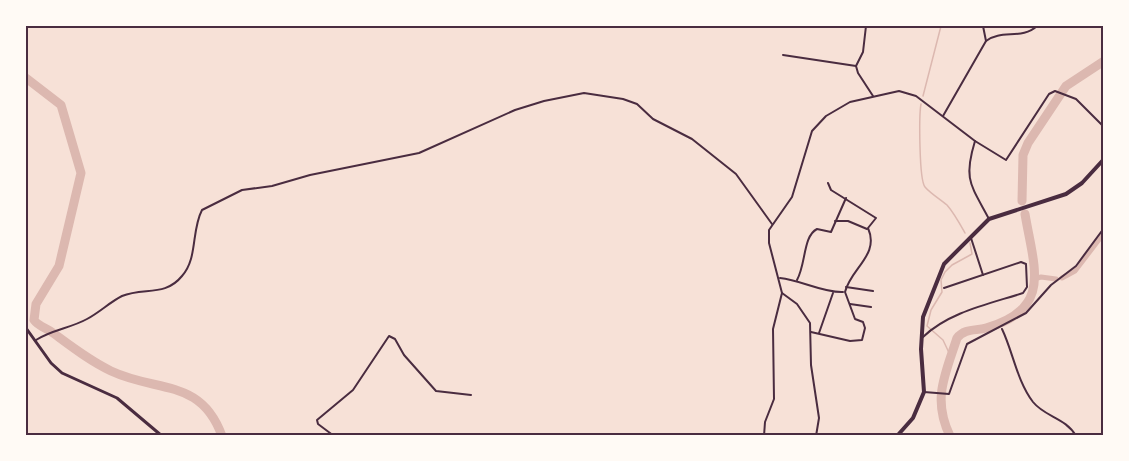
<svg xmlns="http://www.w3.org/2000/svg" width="1129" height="461" font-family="Roboto,sans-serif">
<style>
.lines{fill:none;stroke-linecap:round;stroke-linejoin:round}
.stream{stroke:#dcb8b0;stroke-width:1.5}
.canal{stroke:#dcb8b0;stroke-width:5}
.river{stroke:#dcb8b0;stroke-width:9}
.minor{stroke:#4a2c40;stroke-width:2}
.secondary{stroke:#4a2c40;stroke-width:3}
.trunk{stroke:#4a2c40;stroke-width:4}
.neatline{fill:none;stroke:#4a2c40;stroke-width:2}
</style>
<rect width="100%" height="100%" fill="#f7e1d7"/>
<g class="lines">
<g class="stream">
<polyline points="923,96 941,26"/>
<path d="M921,104c-2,11 -2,76 4,83 6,7 15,12 22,18 7,8 13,19 18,28"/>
<polyline points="951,357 943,340 927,326 931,310 942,292 941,280 945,272 952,265 972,254 970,243"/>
</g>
<g class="canal">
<polyline points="1062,278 1075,271 1104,233"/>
<polyline points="1034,279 1041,277 1056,279"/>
</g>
<g class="river">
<path d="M26,78l35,27 20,68 -22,93 -23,38 -2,16c5,7 13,8 19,13 19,14 37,28 58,38 47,22 90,7 111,65"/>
<polyline points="1022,201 1023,155 1028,143 1066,86 1104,61"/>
<path d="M950,436c-18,-37 -5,-61 7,-98 8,-10 19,-7 29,-10 67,-19 48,-60 39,-114"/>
</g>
<g class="minor">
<polyline points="866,26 863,52 856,66 858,73 873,96"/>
<polyline points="983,26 986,41"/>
<polyline points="783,55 856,66"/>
<path d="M943,116l43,-75c15,-12 36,-1 51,-15"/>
<path d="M975,141c-12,39 -4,44 14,78"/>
<polyline points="835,221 848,221 867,229"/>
<polyline points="971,238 983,275"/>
<path d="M780,278c21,2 43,15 63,14"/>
<path d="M797,280c9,-16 6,-44 20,-51l14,3 15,-34"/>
<polyline points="846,287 873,291"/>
<polyline points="782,293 797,304 810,323 811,365 819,418 816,436"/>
<polyline points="850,304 871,307"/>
<path d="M1002,329c11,23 15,52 31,73 12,15 33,16 43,34"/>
<path d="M811,332l39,9 12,-1 3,-12 -2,-6 -8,-3 -10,-27c6,-24 35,-37 23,-64l8,-10 -45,-28 -3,-7"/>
<polyline points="819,333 833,293"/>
<path d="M923,337c26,-25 66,-33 100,-44l4,-6 -1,-23 -5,-2 -77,26"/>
<path d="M36,340c15,-10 35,-12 51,-21 13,-7 23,-17 35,-23 22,-9 43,1 60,-20 16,-18 9,-45 20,-66l40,-20 30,-4 38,-11 109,-22 96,-43 29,-9 40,-8 39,6 14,5 16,15 39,20 44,35 36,50"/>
<polyline points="924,392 949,394 967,344 1026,313 1051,285 1076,266 1104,228"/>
<polyline points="334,436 318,424 317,420 353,390 389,336 395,339 404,355 436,391 471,395"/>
<polyline points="764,436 765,422 774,399 773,329 782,293 769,243 769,230 792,197 812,131 826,116 850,102 899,91 916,96 975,141 1006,160 1049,94 1055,91 1076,99 1104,127"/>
</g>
<polyline class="secondary" points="26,328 51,363 62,373 117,398 162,436"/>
<polyline class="trunk" points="897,436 913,418 924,392 921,349 923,317 944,264 989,219 1066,194 1082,183 1104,159"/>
</g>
<rect width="1129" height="461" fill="none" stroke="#fffaf5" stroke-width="54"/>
<rect x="27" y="27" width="1075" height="407" class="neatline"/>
</svg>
